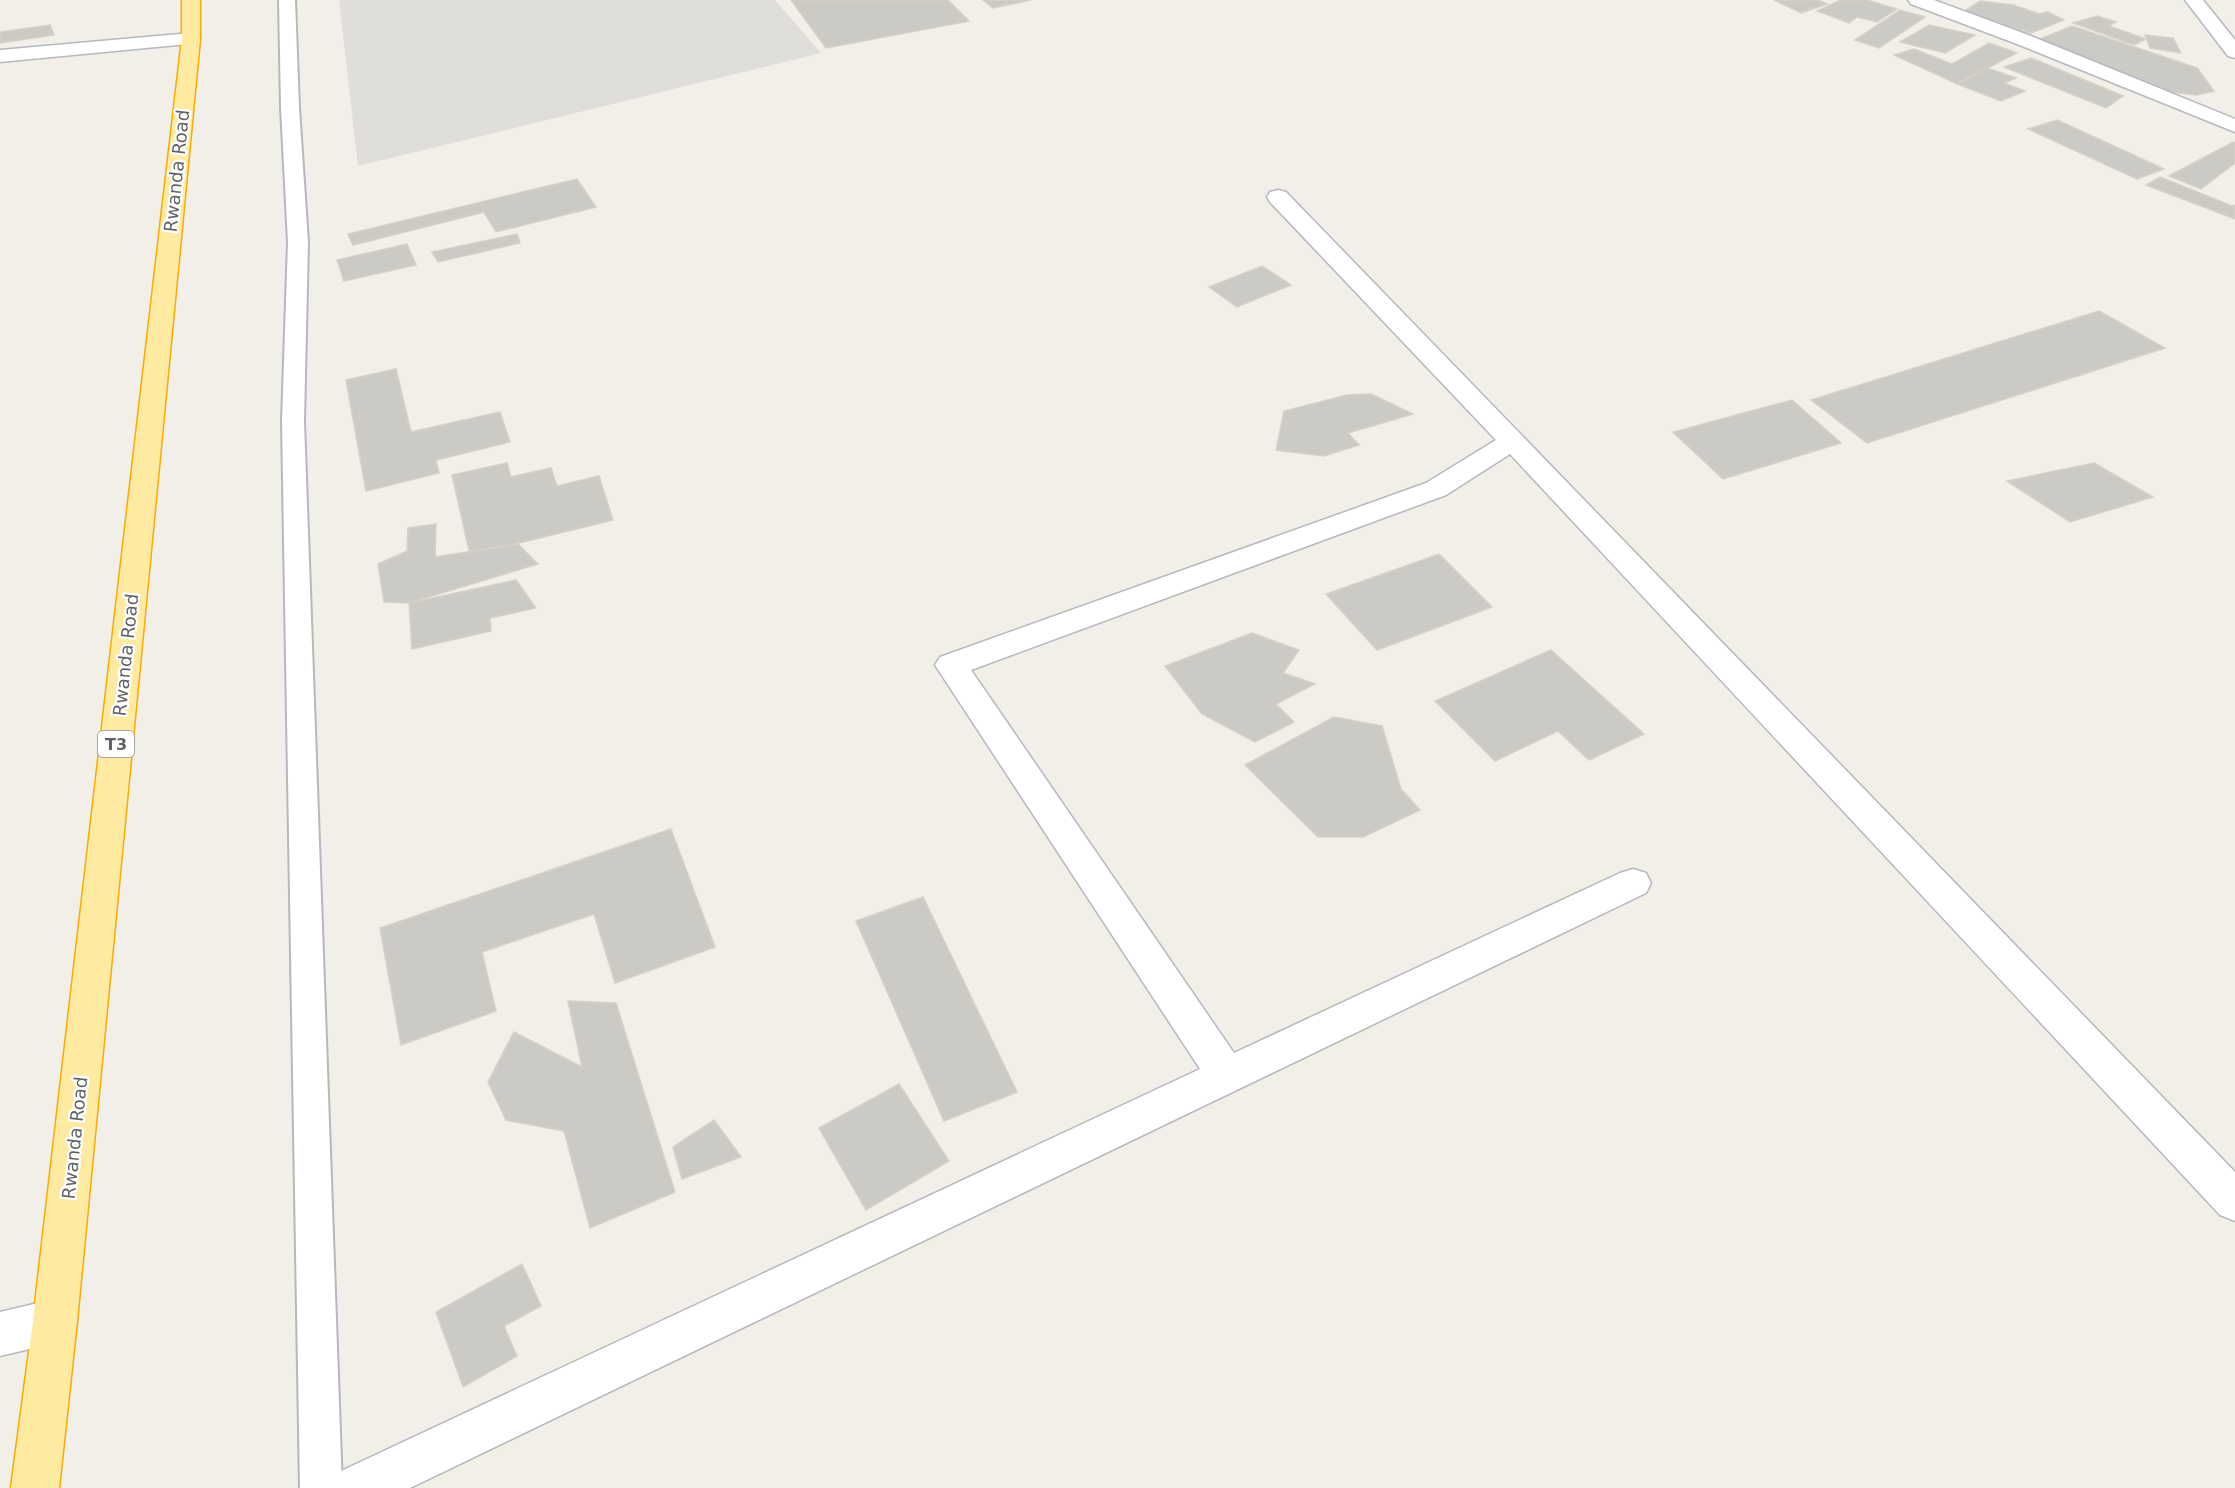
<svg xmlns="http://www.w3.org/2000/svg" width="2235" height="1488" font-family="'DejaVu Sans',sans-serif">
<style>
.industrial{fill:#e0deda}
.building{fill:#cccac5;stroke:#d6d1c6;stroke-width:1.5}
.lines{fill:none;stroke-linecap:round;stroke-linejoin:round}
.service-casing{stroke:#b5b8bc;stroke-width:4}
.minor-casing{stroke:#b5b8bc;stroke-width:3}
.tertiary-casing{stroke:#b5b8bc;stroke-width:3}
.trunk-casing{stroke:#f9ab00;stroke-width:3}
.service{fill:#fff;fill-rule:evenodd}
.minor{fill:#fff;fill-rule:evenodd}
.tertiary{fill:#fff;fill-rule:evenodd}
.trunk{fill:#feeaa1;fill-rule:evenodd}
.labels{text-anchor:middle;stroke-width:4.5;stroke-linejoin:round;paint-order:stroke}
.shield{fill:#fff;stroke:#8f9295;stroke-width:1.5}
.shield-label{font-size:16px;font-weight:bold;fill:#5f6368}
.street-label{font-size:18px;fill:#5f6368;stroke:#fff}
</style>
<rect width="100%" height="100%" fill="#f1efe8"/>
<polygon class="industrial" points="339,0 775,0 821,53 358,166"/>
<g class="building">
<polygon points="791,0 948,0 969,21 826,48"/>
<polygon points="983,0 1031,0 993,8"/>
<polygon points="1774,0 1818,0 1827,4 1801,13"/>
<polygon points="1841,0 1867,0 1897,9 1877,22 1857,17 1849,23 1817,11"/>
<polygon points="1980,1 2013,5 2039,14 2048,12 2064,20 2031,33 1963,12"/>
<polygon points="1900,10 1925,17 1879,48 1855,40"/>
<polygon points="2097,16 2116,22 2109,26 2146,39 2134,45 2073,23"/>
<polygon points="50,25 54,35 0,43 0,32"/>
<polygon points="1929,25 1975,35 1945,53 1900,42"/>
<polygon points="2072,26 2197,68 2214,91 2197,95 2169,92 2035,41"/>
<polygon points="2145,35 2173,38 2181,53 2150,48"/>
<polygon points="1989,43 2017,53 1957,84 1894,55 1914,49 1952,64"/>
<polygon points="2031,58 2123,96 2106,108 2004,67"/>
<polygon points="1987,68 2016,78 2004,83 2025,91 2001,101 1957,84"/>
<polygon points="2057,120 2164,169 2137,179 2028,129"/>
<polygon points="2233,142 2235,143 2235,163 2201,189 2169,176"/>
<polygon points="2160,177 2232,206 2235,205 2235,219 2146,185"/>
<polygon points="577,179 596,207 496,232 484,212 353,245 348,234"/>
<polygon points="517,234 520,243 438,262 432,252"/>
<polygon points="407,244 416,265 344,281 337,260"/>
<polygon points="1262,266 1291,285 1237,307 1209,287"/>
<polygon points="2099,311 2165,348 1867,443 1811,400"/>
<polygon points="396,369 411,432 500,412 510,442 436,460 439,473 366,491 346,380"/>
<polygon points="1371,394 1413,414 1348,433 1359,445 1324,456 1276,450 1284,411 1347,395"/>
<polygon points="1792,400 1841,443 1723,479 1673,432"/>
<polygon points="507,463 511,477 551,468 557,486 599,476 613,520 470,555 452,475"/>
<polygon points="2094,463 2153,497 2070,522 2007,481"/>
<polygon points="436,524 435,557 518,544 538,564 409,603 384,602 378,564 407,551 408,528"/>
<polygon points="1439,554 1492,607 1377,650 1326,594"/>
<polygon points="516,580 536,608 490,618 491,631 412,649 409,603"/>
<polygon points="1252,633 1299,650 1283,673 1315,684 1276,704 1294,722 1255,742 1202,714 1165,666"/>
<polygon points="1551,650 1644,734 1589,760 1558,731 1495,761 1435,701"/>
<polygon points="1334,717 1382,726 1401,789 1420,810 1363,837 1318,837 1245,765"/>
<polygon points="671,829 715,947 615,983 594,914 482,952 496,1011 401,1045 380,928"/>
<polygon points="923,897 1017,1092 944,1121 856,921"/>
<polygon points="568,1001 616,1003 675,1192 590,1228 564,1131 506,1120 488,1082 514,1032 582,1067"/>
<polygon points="899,1084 949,1161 866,1210 819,1128"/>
<polygon points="714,1120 741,1157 682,1179 673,1147"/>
<polygon points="522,1264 541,1306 504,1326 517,1356 463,1387 436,1312"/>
</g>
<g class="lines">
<g class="service-casing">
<polygon id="service" points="279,0 295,0 299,108 308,242 304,421 342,1488 300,1488 282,421 288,242 281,108"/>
</g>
<g class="minor-casing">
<g id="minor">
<polygon points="1908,0 1934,0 2031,36 2235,119 2235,132 2017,44 1911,4"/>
<polygon points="191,33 198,35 200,39 198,43 0,62 0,50"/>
<polygon points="1278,190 1286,192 2235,1172 2235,1221 2220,1215 1510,454 1446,495 971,670 1234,1053 1620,873 1633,869 1646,873 1651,883 1646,893 410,1488 334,1488 341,1471 1200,1069 935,665 940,657 1426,483 1496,440 1270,202 1267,197 1270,192"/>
<polygon points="55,1299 71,1305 77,1321 71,1337 55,1343 0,1356 0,1312"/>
</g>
</g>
<g class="tertiary-casing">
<polygon id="tertiary" points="2185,0 2203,0 2235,40 2235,58 2228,56"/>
</g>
<g class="trunk-casing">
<polygon id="trunk" points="182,0 200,0 200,39 77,1321 59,1488 11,1488 33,1321 182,39"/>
</g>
<use href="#service" class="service"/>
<use href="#minor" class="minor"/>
<use href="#tertiary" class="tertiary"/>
<use href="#trunk" class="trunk"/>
</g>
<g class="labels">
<rect class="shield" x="98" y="731" width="36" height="26" rx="4.5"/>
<g class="shield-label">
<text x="116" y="750">T3</text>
</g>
<g class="street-label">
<text transform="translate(177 171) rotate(-84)" y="6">Rwanda Road</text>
<text transform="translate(126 655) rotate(-84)" y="6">Rwanda Road</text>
<text transform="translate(75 1138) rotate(-84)" y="6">Rwanda Road</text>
</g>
</g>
</svg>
